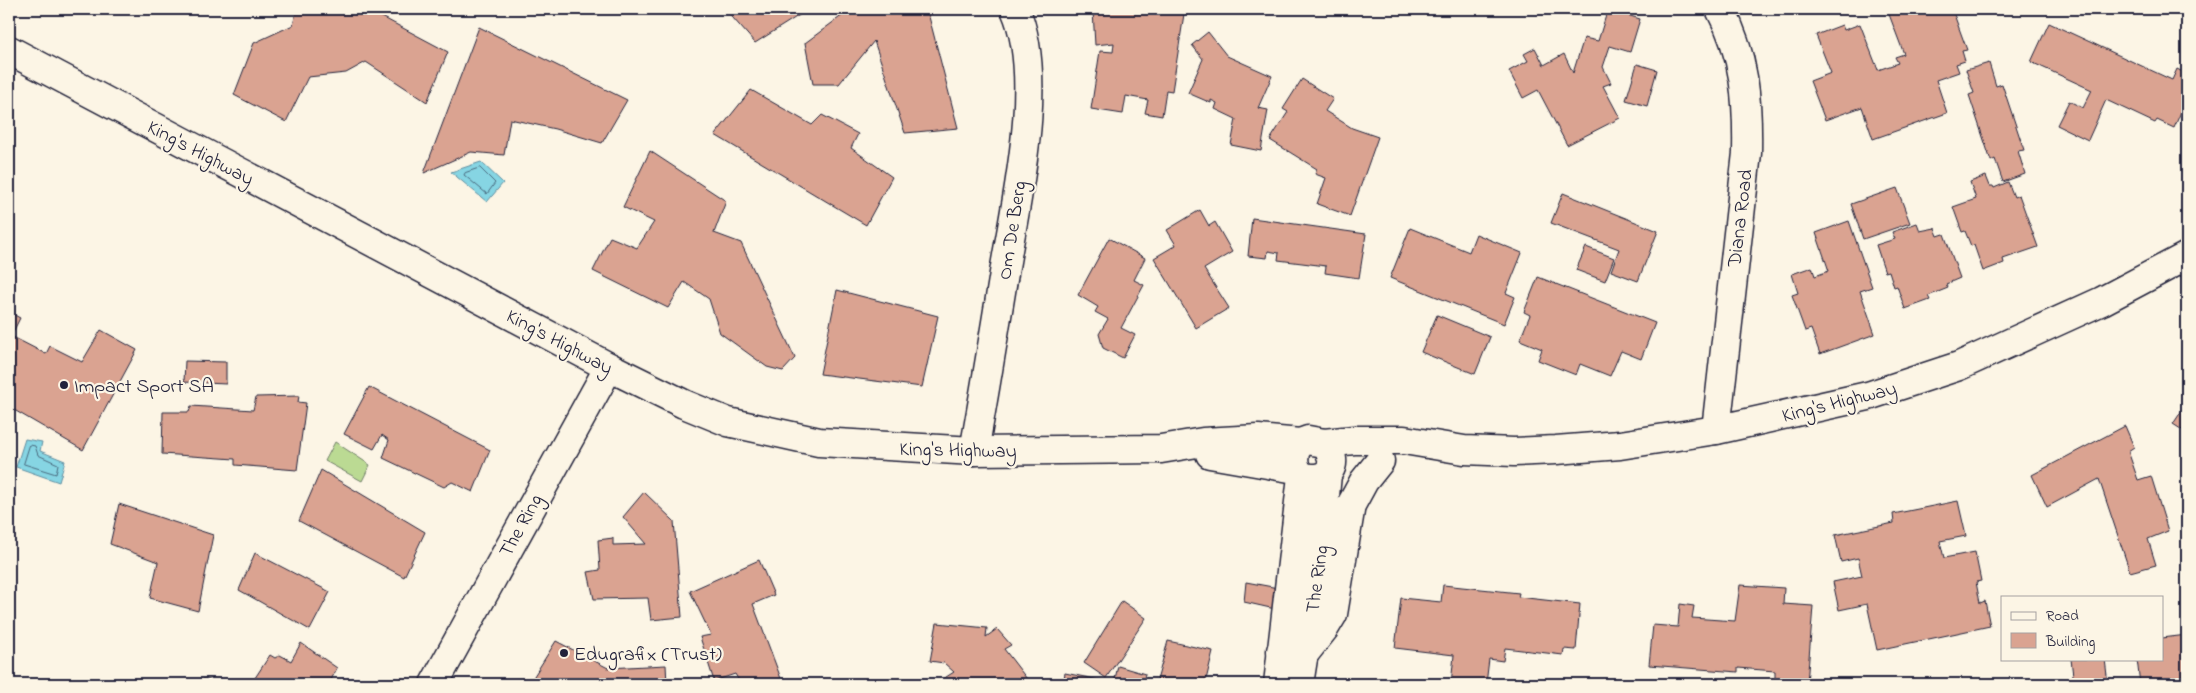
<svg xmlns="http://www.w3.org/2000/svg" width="2196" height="693" font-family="'Indie Flower',sans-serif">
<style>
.green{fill:#bbda93;stroke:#6e7e67}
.water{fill:#86d5e3;stroke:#5e8da0}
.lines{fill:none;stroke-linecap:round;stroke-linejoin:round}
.shore{stroke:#4a6a7e;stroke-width:1}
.building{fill:#daa391;stroke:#22223b}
.minor-casing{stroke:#22223b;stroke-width:31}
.minor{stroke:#fcf5e5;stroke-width:28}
.poi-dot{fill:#22223b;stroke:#fcf5e5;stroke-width:2}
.labels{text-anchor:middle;stroke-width:4.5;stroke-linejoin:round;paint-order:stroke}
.street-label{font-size:20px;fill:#22223b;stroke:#fcf5e5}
.poi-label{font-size:20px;fill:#22223b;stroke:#fcf5e5;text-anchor:start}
</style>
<rect width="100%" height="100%" fill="#fcf5e5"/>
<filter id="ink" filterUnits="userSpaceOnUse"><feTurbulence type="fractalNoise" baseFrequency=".02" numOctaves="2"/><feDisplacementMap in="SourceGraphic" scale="10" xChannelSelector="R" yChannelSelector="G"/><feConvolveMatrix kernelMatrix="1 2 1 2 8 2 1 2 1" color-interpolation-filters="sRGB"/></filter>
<g filter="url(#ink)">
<polygon class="green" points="335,442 370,465 362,481 325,461"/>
<g class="water">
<polygon points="481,162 503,183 487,202 451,172"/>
<polygon points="25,439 42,442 40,451 65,461 59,482 16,467"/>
</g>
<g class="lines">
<g class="shore">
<polygon points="480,168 495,183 487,194 464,175 465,173"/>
<polygon points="30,445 35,446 38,455 58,464 56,474 24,464"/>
</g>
</g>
<g class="building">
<polygon points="297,9 367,9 448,52 427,102 366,62 346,73 308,77 286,122 234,95 254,43 293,25"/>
<polygon points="635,9 663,9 662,13"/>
<polygon points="725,9 809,9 755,43"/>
<polygon points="851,9 927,9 958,128 905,133 874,41 839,84 813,84 805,43"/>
<polygon points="1120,9 1151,9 1184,14 1172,91 1166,90 1162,116 1145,113 1148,100 1126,96 1123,114 1091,109 1100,51 1113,52 1114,43 1095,45 1093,11"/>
<polygon points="1608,9 1640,19 1630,52 1610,46 1603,67 1611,83 1603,86 1620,118 1567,145 1538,90 1523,98 1509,71 1528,61 1524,54 1535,48 1544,65 1564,54 1573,73 1584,38 1598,41"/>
<polygon points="1887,9 1952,9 1967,50 1962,51 1965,61 1956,64 1959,72 1936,80 1947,113 1873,139 1862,107 1825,120 1810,81 1831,73 1816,35 1842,25 1844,30 1860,24 1878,70 1898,63 1895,57 1904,54"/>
<polygon points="2049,23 2172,80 2177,69 2187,74 2187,98 2174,128 2157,120 2155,123 2106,100 2088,140 2057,125 2069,101 2083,108 2092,90 2031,62"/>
<polygon points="479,27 627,100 602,143 555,129 510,119 504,155 471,152 424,173"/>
<polygon points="1208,32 1227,56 1272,76 1258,108 1268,110 1261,151 1231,145 1236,119 1215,109 1217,103 1211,100 1211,103 1188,93 1203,59 1192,45"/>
<polygon points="1989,63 1996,86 2002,84 2024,150 2018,151 2025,174 2003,182 1995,159 1991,161 1969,95 1974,93 1966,70"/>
<polygon points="1637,64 1657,70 1647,106 1626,100"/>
<polygon points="1302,79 1333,99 1325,111 1352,128 1378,137 1350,216 1317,204 1326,178 1315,174 1317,169 1270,140 1288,112 1283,109"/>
<polygon points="751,90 812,125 822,115 858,134 851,148 892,177 866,225 715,135"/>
<polygon points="650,151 726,201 714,233 741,243 795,358 783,371 767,367 720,333 709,299 684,282 668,308 593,271 610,237 637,248 654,222 623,207"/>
<polygon points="1986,176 1990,186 1993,186 1994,188 2008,182 2014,197 2019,195 2038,247 2003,259 2004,263 1983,271 1974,245 1971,246 1965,231 1962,232 1953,207 1976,199 1970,182"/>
<polygon points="1897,188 1910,223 1863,239 1851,204"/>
<polygon points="1563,193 1658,231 1638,281 1611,271 1619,249 1551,223"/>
<polygon points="1200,210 1209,226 1215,222 1232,252 1204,269 1229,308 1196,328 1154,258 1176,245 1167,230"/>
<polygon points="1252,218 1366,234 1359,278 1325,273 1326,266 1278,260 1279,253 1268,251 1267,258 1248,256"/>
<polygon points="1849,221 1872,287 1860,291 1875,334 1820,354 1811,329 1805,331 1792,295 1798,293 1792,274 1812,267 1815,276 1829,271 1816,233"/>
<polygon points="1917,223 1920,231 1935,228 1938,236 1944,234 1960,278 1946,284 1948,288 1928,296 1930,300 1905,309 1897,286 1894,287 1889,271 1885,272 1876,245 1895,239 1892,232"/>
<polygon points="1410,228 1469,252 1476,234 1522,253 1506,293 1515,297 1504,324 1390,278"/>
<polygon points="1109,238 1145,258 1134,280 1144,285 1121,328 1135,335 1123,358 1103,348 1099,334 1108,319 1095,312 1098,307 1078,295"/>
<polygon points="1586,247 1614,258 1605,281 1576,270"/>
<polygon points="1538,277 1655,323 1641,359 1621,351 1610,376 1580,364 1576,375 1538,360 1542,349 1520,340 1530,315 1524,312"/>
<polygon points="837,290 938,316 922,387 820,374"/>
<polygon points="9,312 20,318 11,336 46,354 50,346 82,362 101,330 137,350 83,450 9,407"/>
<polygon points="1437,315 1490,337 1475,374 1421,352"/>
<polygon points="185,361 226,362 226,384 184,382"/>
<polygon points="369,387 490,450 473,492 452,482 444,487 383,458 389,440 382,435 374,449 344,434"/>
<polygon points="299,396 298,402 306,403 297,470 235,465 235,459 162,454 163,412 189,412 191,406 253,410 256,397"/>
<polygon points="2187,403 2187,433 2173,424"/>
<polygon points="2125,426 2134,447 2128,451 2138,480 2151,476 2168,531 2148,539 2156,565 2130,572 2099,479 2047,507 2032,475"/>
<polygon points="321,470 425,532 404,577 299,521"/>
<polygon points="644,492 674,521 682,617 651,620 648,598 594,599 588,572 600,570 598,540 613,538 613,545 646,544 623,517"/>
<polygon points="1958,501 1966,536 1940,541 1944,558 1975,552 1981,581 1976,582 1980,603 1985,601 1990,626 1877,650 1867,604 1839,610 1833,582 1862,576 1858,558 1841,562 1835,535 1894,523 1893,514"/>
<polygon points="119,504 213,535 198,611 150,598 158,562 110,544"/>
<polygon points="255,553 330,592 310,630 239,590"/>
<polygon points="759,560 774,595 753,604 783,684 741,684 735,674 714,681 700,637 711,635 690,591"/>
<polygon points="1246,582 1278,588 1275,609 1244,602"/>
<polygon points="1443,585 1519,593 1518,597 1580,604 1576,650 1564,649 1563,655 1505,648 1503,661 1489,659 1486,684 1451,684 1454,655 1395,648 1401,598 1441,602"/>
<polygon points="1740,585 1784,588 1783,604 1813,606 1807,684 1775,684 1775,671 1738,668 1738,672 1649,665 1653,625 1678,627 1680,604 1694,606 1692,618 1735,621"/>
<polygon points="1122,601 1146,618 1106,678 1084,663"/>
<polygon points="937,623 987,628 986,637 997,629 1011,645 1004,649 1030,683 935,684 954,672 944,663 930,661"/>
<polygon points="2187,635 2187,684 2140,684 2137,659 2162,659 2162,638"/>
<polygon points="556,641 608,668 666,665 667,684 529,684"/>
<polygon points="1168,641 1213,651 1205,684 1156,684"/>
<polygon points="301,643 337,668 329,684 251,684 270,655 275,658 280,655 291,661"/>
<polygon points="2071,659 2105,659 2108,684 2074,684"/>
<polygon points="1118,666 1145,674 1143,684 1063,684 1065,673 1114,683"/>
<polygon points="203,679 235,684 203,684"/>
</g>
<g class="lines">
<g class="minor-casing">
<g id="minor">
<polyline points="9,50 609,367 684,404 728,422 819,442 974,451 1161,449 1203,442 1258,439 1300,443"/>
<path d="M1716,430l31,-277c1,-52 -2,-98 -27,-144"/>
<path d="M1324,443c18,20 4,42 -22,33l-6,-7 -2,-8 1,-9 5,-9 8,-3 16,3 30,-3h50l60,10 50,2 42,-2 64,-5 96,-15 152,-34 91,-30 143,-65 85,-45"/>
<path d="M974,451c11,-61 21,-122 31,-184 12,-71 40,-191 10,-258"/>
<polyline points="1210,454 1296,469"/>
<polyline points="1281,651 1305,653 1324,629 1333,614 1351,505 1364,481 1380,461"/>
<polyline points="434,684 609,367"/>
<polyline points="1278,684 1302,476"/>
<polyline points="1299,684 1320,551 1327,474"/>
</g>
</g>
<use href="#minor" class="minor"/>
</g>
</g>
<g class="poi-dot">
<circle cx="64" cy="385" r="5"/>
<circle cx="564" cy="653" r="5"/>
</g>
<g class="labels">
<g class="street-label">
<text transform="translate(201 152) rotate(28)" y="7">King's Highway</text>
<text transform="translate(1739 218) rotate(-83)" y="7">Diana Road</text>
<text transform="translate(1011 230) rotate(-81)" y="7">Om De Berg</text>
<text transform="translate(560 341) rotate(28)" y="7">King's Highway</text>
<text transform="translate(1839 401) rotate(-14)" y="7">King's Highway</text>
<text transform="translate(958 449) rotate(1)" y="7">King's Highway</text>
<text transform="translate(520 525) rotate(-61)" y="7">The Ring</text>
<text transform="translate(1316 579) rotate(-82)" y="7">The Ring</text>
</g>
<g class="poi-label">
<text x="74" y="392">Impact Sport SA</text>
<text x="574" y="660">Edugrafix (Trust)</text>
</g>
</g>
<rect width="2196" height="693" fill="none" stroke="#fcf5e5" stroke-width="30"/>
<rect x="15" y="15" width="2166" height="663" fill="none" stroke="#22223b" stroke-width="2" filter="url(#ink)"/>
<rect x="2001" y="596" width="162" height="65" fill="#fcf5e5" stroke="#a5a1a1"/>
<rect x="2011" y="612" width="25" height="8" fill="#fcf5e5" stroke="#a5a1a1"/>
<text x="2046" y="620" font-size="15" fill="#22223b">Road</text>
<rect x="2011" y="633" width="25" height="15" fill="#daa391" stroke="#a5a1a1"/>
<text x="2046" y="646" font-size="15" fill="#22223b">Building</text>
</svg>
